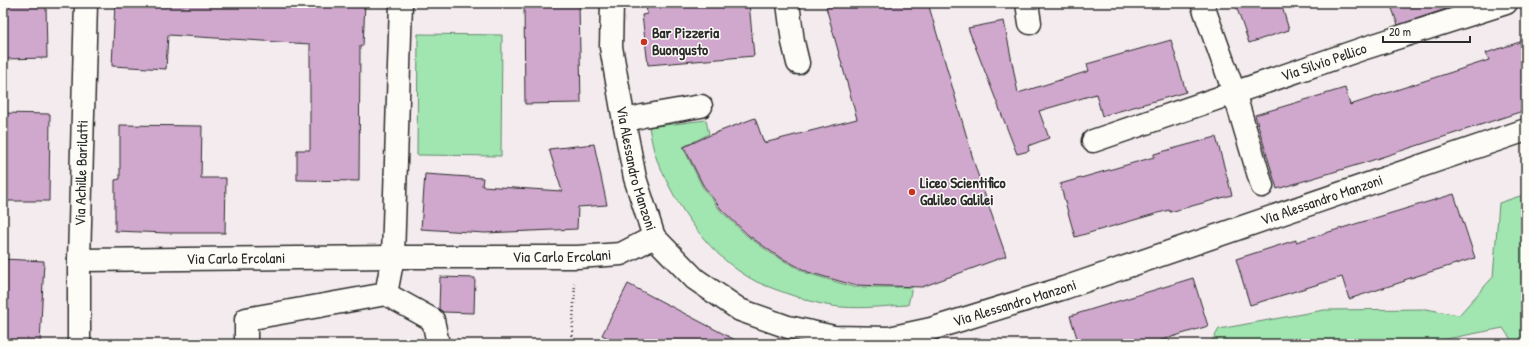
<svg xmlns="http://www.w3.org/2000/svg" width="1529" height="347" font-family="'Patrick Hand',sans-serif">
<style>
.green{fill:#a1e5b0;stroke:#66886e}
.building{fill:#d0a8ce;stroke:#2b2b2b}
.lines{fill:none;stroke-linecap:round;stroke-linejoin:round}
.minor-casing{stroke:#2b2b2b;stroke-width:25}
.path{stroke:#2b2b2b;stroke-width:2.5;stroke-dasharray:1 3;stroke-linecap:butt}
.minor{stroke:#fdfcf7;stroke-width:22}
.poi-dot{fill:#c8321e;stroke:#fdfcf7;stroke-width:1.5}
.labels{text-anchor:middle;stroke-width:3;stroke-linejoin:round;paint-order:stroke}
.poi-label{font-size:15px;font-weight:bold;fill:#2b2b2b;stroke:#fdfcf7;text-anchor:start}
.street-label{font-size:15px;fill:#2b2b2b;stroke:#fdfcf7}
</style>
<rect width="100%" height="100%" fill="#f4ebef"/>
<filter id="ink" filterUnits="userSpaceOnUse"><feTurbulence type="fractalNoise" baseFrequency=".025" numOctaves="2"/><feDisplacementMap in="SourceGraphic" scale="8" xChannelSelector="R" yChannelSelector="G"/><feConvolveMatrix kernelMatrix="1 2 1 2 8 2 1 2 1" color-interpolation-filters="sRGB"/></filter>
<g filter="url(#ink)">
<g class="green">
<polygon points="418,34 502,35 501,156 417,155"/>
<path d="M706,120l3,14 -26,13 19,39 18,24 27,26 28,20 32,17 46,14h59l-4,18c-22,1 -44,4 -67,2 -17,-1 -34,-7 -50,-12 -11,-4 -23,-8 -34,-13 -47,-24 -80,-74 -100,-122 -4,-10 -6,-22 -8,-33z"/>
<polygon points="1526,194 1526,344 1514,344 1503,328 1421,344 1210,344 1219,329 1324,310 1426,309 1459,315 1493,277 1499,203"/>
</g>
<g class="building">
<polygon points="3,3 46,3 47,58 3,59"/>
<polygon points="115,3 365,3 363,46 360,46 359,181 297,180 297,150 310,150 310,44 168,35 166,69 112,66"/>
<polygon points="524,3 579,3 581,103 525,104"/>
<polygon points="646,3 749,3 754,56 648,65 642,15 647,14"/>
<polygon points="842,3 928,3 976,169 1006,256 922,287 853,285 808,272 776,255 748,235 721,209 703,185 684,147 710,135 755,118 764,143 857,119 826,7"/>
<polygon points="1235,3 1281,3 1289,30 1249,43"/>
<polygon points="1390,3 1461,3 1461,4 1398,25"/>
<polygon points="1004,21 1018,93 1089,71 1087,64 1171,40 1186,92 1102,116 1096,94 1039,111 1049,138 1028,146 1029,151 1017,154 968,28"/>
<polygon points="1526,40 1526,110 1367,162 1277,189 1255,115 1345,88 1350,105 1489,60 1486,53"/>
<polygon points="3,113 50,114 49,201 3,201"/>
<polygon points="120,125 202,126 201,178 226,178 225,233 167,233 115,231 115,180 120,179"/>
<polygon points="1216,137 1232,195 1170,212 1169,210 1075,237 1060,184 1154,157 1154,154"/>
<polygon points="594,144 607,205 578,207 577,229 485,233 421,229 425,174 483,178 482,186 562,191 549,149"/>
<polygon points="1454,194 1475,258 1404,280 1405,281 1349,299 1342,277 1250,305 1236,259 1296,240 1296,242"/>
<polygon points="3,259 44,261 40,344 3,344"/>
<polygon points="440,277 475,278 474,313 443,312 439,309"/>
<polygon points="1193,278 1208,326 1149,344 1079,344 1070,316"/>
<polygon points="628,284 743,344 620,344 602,335"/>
</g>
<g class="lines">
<g class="minor-casing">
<g id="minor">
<path id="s1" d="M612,3l-1,44 13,74 11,57 19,59 41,42 45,31 48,17 46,10 55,1 42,-9 133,-41 462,-158"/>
<polyline points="788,3 793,42 798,63"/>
<polyline points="1027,3 1030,23"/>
<polyline points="1202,3 1234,92 1262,186"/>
<polyline points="624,121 643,116 701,106"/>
<path id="s2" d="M1093,141l269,-92 144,-46"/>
<path id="s3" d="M79,260l314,-3h184l44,-3 33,-17"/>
<polyline points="386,294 393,257 401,3"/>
<path id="s4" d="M79,344v-84l7,-257"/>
<polyline points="246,344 246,319 386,294 433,320 438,344"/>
</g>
</g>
<polyline class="path" points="572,344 575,282"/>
<use href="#minor" class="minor"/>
</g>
</g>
<g class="poi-dot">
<circle cx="644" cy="42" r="4"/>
<circle cx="912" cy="192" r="4"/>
</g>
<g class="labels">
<g class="poi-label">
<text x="652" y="38">Bar Pizzeria<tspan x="652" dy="17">Buongusto</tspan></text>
<text x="920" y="188">Liceo Scientifico<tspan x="920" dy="17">Galileo Galilei</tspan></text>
</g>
<g class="street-label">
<text dy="5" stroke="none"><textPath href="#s2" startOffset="244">Via Silvio Pellico</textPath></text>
<text dy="5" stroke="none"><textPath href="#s1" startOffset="168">Via Alessandro Manzoni</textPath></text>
<text dy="5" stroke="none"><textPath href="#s4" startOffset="171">Via Achille Barilatti</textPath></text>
<text dy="5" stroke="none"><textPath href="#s1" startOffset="960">Via Alessandro Manzoni</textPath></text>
<text dy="5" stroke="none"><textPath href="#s3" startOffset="483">Via Carlo Ercolani</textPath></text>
<text dy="5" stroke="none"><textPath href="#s3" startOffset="157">Via Carlo Ercolani</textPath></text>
<text dy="5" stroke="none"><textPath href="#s1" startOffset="636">Via Alessandro Manzoni</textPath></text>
</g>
</g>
<rect width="1529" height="347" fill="none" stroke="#fdfcf7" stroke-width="16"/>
<rect x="8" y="8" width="1513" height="331" fill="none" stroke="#2b2b2b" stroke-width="1.5" filter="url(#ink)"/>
<path d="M1383 36v6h87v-6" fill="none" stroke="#2b2b2b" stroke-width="2"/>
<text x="1389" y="36" font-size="12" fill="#2b2b2b" stroke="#fdfcf7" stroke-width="3" paint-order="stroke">20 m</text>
</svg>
